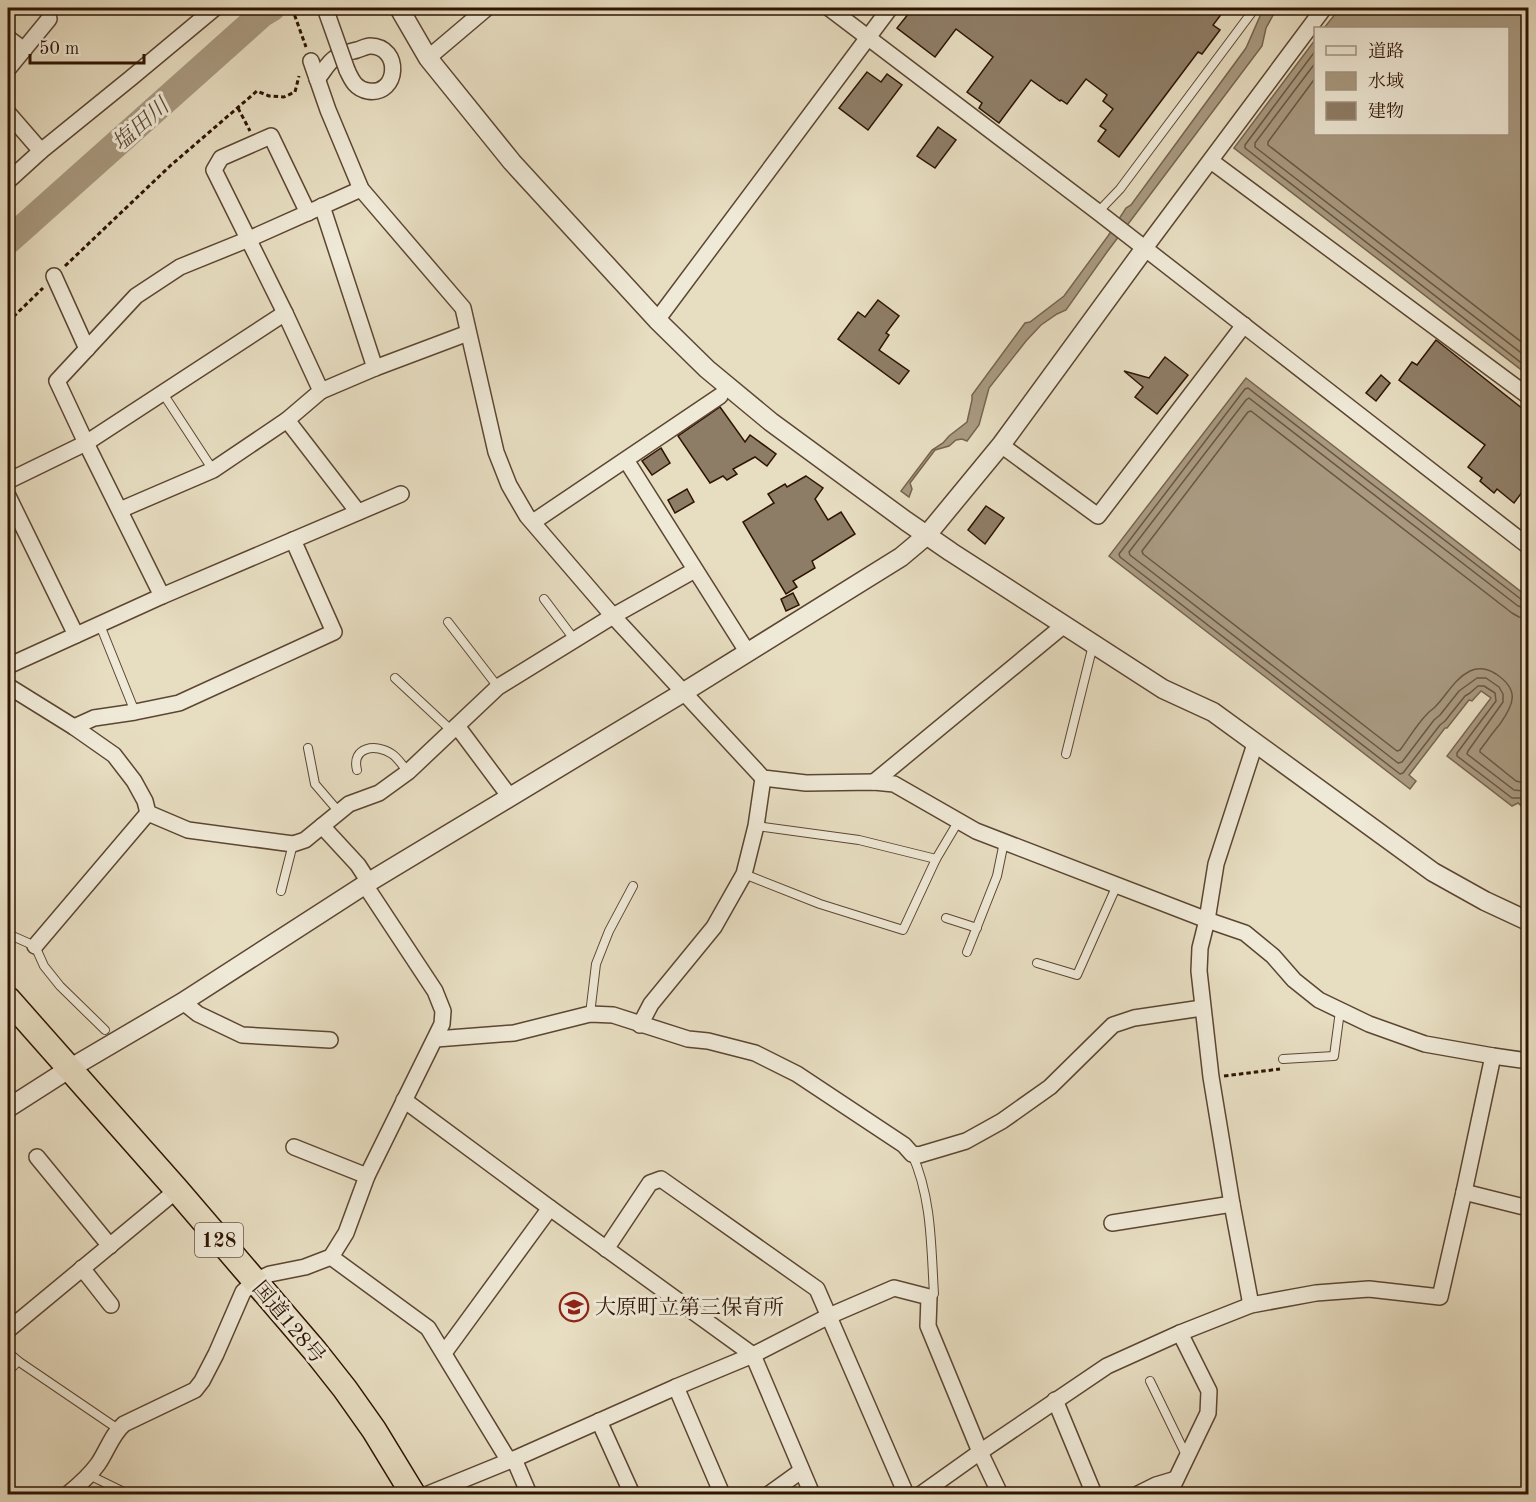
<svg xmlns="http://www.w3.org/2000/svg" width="1536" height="1502" font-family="'Old Standard TT','Noto Serif JP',serif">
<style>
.water{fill:#a89980;stroke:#77644e;stroke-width:1.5}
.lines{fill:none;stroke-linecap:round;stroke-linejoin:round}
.shore{stroke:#6b5642;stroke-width:1.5}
.river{stroke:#a89980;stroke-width:27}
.building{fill:#8e7d66;stroke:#2e1403;stroke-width:1.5}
.service-casing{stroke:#5c4632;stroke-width:10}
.minor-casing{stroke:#5c4632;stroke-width:18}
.tertiary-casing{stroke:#5c4632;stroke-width:21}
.trunk-casing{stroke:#2e1403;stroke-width:27}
.path{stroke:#2e1403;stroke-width:3;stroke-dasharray:4.5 3;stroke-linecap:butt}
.service{stroke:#efe9d7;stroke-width:8}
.minor{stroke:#efe9d7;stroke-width:15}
.tertiary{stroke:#efe9d7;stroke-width:18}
.trunk{stroke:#e7ddc1;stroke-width:24}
.minor-bridge-casing{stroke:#5c4632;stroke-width:18;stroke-linecap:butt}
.minor-bridge{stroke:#efe9d7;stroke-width:15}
.labels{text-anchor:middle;stroke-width:6;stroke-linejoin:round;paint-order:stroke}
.shield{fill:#efe9d7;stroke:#685443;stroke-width:1.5}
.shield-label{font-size:20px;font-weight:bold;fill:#2e1403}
.poi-label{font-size:21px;fill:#2e1403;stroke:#efe9d7;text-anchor:start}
.street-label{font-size:21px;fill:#2e1403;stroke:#efe9d7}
.water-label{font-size:22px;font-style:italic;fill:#5f4935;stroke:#efe9d7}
</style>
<rect width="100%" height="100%" fill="#e7ddc1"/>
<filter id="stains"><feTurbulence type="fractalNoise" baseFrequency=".00333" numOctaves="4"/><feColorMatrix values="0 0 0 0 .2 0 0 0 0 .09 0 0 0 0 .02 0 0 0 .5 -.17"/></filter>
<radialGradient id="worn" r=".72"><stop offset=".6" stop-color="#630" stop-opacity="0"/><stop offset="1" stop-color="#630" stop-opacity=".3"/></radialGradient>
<g class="water">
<polygon points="1266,8 1277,8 1266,28 1262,46 1107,252 1066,310 1057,314 1041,325 1026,341 989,388 979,425 967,441 962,439 956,440 949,446 935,450 910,483 912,489 909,497 901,491 932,450 943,443 949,436 967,422 972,400 972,395 1025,323 1030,322 1064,296 1108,236 1126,208 1131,205 1246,48 1261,14"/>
<polygon points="1340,8 1528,8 1528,375 1234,148 1315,40 1316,134 1508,134 1508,28 1324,28"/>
<polygon points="1246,378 1528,597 1528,812 1518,803 1512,806 1447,756 1491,698 1481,691 1472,701 1469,700 1447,728 1445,728 1409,775 1416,781 1410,789 1109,556"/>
</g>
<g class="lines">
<g class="shore">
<polyline points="1316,50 1245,145 1245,148 1528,368"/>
<polyline points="1316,62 1255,143 1255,147 1528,358"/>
<polyline points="1316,77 1268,142 1268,145 1528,347"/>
<polyline points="1528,601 1522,600 1248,388 1245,389 1119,554 1120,557 1400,774 1403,773 1440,725 1445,721 1465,696 1470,693 1478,686 1484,686 1495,693 1496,701 1457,753 1457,756 1512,798 1520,798 1528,804"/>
<polyline points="1528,609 1518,606 1249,398 1246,400 1129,552 1130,555 1398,763 1402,762 1434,720 1440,715 1459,691 1477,678 1486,678 1499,687 1503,694 1503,702 1468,751 1467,754 1514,790 1523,791 1528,795"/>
<path d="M1528,618l-9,-1 -7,-4 -261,-202 -3,1 -106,139 1,3 254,197 3,-1c9,-12 17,-26 28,-37 2,-2 5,-4 7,-6 12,-12 19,-28 35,-36 9,-4 18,-2 26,3 24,16 18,30 4,50 -7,8 -13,17 -20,26v2l36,29 12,3"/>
</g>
<polyline class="river" points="8,241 262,14 272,8"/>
</g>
<g class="building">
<polygon points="913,8 1226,8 1213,25 1220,30 1202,54 1198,52 1119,157 1098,141 1106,130 1100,126 1113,109 1103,101 1107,95 1086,79 1067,104 1061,100 1060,101 1031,80 999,123 979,108 982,103 967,92 993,57 956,29 935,57 897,28"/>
<polygon points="867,72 881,82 887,74 902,85 868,130 839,108"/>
<polygon points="938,127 956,140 935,168 917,156"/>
<polygon points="878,300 899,316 886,333 889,335 879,350 909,371 899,384 838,339 858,312 865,317"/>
<polygon points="1436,340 1528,413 1528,484 1514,503 1497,489 1494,493 1480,481 1482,478 1468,467 1485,445 1399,380 1412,362 1417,365"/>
<polygon points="1165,357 1188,375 1157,414 1135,397 1143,387 1124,371 1149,378"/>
<polygon points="1381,375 1390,383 1376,401 1366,393"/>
<polygon points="720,407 745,442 750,435 776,454 767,466 755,457 733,469 737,474 727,480 723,476 710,483 678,436"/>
<polygon points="661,448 670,463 652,475 642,461"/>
<polygon points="806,476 823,488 815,499 828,520 841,512 855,534 812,561 815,568 793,581 797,587 786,594 743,522 774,503 768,494 785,484 787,487"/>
<polygon points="687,489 694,502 675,513 668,500"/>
<polygon points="986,506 1004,518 985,544 968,530"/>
<polygon points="793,593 799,605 786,611 781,599"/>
</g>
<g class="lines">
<g class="service-casing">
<g id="service">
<polyline points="1098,212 1120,189 1255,8"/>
<polyline points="162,392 213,470"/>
<polyline points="544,599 574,639"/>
<polyline points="448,622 498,687"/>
<polyline points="100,625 135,712"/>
<polyline points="395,678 452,731"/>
<polyline points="308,748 315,784 339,812"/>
<polyline points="1066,754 1093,645"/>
<path d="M357,770c-6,-23 19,-27 35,-16 6,4 11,12 16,18"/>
<polyline points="756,826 859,840 936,859"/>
<polyline points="744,874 820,904 903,930 936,859 958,822"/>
<polyline points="281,891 293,844"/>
<polyline points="946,918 977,928"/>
<polyline points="8,934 35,946 44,966 60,986 105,1030"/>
<polyline points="967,952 997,876 1004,842"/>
<polyline points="1037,963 1077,975 1117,885"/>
<polyline points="590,1014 596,964 609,931 633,886"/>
<polyline points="1283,1059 1334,1056 1340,1011"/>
<path d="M912,1154c20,44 19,93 22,140l-5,3"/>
<polyline points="8,1352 18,1361 118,1429"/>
<polyline points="8,1372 18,1361"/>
<polyline points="1150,1381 1187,1457"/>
<polyline points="89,1475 128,1494"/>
</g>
</g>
<g class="minor-casing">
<g id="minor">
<polyline points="829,8 1098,212 1528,546"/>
<polyline points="8,38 24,50"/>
<polyline points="428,58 487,8"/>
<polyline points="311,61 328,110 361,189 463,308 496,452 509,485 527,516 613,616 763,778 806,783 874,782 894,784 976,831 1207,920 1245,933 1273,956 1294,980 1319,1000 1369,1024 1425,1044 1493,1056 1528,1061"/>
<polyline points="8,69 49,19"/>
<path d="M317,79c6,-6 11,-17 18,-21 6,-5 15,-6 22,-8 4,-1 9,-4 13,-4 32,0 29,50 -2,45 -12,-2 -16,-10 -21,-21"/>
<polyline points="8,113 41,151"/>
<polyline points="1211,161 1528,396"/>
<polyline points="8,181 41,151 131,78 215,8"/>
<polyline points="322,206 375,368"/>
<polyline points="1145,248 1324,8"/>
<polyline points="54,276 87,349"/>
<polyline points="657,320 890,8"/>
<polyline points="321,391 375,368 468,333"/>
<polyline points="287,420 358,512"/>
<polyline points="1001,445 1098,516 1244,325"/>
<polyline points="626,460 748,653"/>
<polyline points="8,481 86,443 285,313"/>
<polyline points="8,496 76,635"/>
<polyline points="120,510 213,470 287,420 321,391 285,313 214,170 221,158 271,136 308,213"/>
<polyline points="533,522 720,396"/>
<polyline points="162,596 86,443 57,381 136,296 180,267 249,239 361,189"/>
<polyline points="8,666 162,596 401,494"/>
<polyline points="8,686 74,727 114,755 134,781 145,801 148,813 188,830 293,844 305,840 349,804 379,793 408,772 498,687 613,616 695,570"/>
<polyline points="457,726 510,797"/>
<polyline points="74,727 94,718 135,712 179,703 334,632 293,540"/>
<polyline points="874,782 1063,626"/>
<polyline points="322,826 358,865 369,882"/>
<polyline points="35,946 148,813"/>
<polyline points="183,1002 198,1014 242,1035 330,1040"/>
<polyline points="640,1025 651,1004 714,927 744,874 756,826 763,778"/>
<polyline points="436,1039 514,1033 590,1014 613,1015 688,1039 708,1041 755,1053 797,1074 904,1145 912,1154 919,1155 966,1141 1002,1121 1050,1087 1113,1025 1134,1018 1202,1008"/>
<polyline points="404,1100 550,1208 753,1355 812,1494"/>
<polyline points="294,1147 367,1176"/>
<polyline points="37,1157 110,1246"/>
<polyline points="1464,1192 1528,1208"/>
<polyline points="1112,1223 1232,1204"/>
<polyline points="606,1249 650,1183 661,1179 817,1289 906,1494"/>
<polyline points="331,1257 428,1328 509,1461"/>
<polyline points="82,1268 111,1305"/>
<polyline points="1251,1305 1232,1204 1211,1077 1199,971 1200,948 1207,920 1216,864 1255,744"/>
<polyline points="8,1330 177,1190"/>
<polyline points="444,1353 550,1208"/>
<polyline points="676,1387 722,1494"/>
<polyline points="1055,1400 1094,1494"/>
<polyline points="599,1421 632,1494"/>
<polyline points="514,1459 529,1494"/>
<path d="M68,1494c11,-9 22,-19 30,-30 9,-13 14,-30 26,-40l71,-34 7,-9 14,-27 27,-62 12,-11 15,-7 35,-7 26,-10 15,-24 21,-57 75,-152 1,-13 -8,-20 -70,-106"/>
<polyline points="428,1494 514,1459 676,1387 753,1355 829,1316 894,1288 929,1297 928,1326 980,1452 1000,1494"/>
<polyline points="769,1494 801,1471"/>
<polyline points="921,1494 980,1452 1107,1366 1180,1333 1251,1305 1316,1293 1369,1289 1440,1297 1464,1192 1493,1056"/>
<polyline points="1138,1494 1156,1485 1176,1479"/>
<polyline points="1169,1494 1208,1413 1209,1391 1180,1333"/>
</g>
</g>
<g class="tertiary-casing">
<g id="tertiary">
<polyline points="399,8 428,58 512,162 657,320 707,369 771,422 906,521 951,552 1163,689 1213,712 1433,872 1485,901 1528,921"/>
<polyline points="8,1108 69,1069 183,1002 369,882 684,692 901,557 926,536 1001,445 1145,248"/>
</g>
</g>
<g class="trunk-casing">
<polyline id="trunk" points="8,999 177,1190 315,1351 345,1389 374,1430 413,1494"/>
</g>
<g class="path">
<polyline points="292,8 306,47"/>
<polyline points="238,108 250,131"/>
<polyline points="65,266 170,166 257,91 269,96 284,97 295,92 299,76"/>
<polyline points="8,322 43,288"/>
<polyline points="1224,1076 1280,1069"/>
</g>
<use href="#service" class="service"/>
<use href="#minor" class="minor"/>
<use href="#tertiary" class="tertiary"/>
<use href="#trunk" class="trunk"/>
<g class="minor-bridge-casing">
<polyline id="minor-bridge" points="325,8 347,70"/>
</g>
<use href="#minor-bridge" class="minor-bridge"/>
</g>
<defs>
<g id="school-ring" transform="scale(1.5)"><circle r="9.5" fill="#efe9d7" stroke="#8f2418" stroke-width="1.5"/><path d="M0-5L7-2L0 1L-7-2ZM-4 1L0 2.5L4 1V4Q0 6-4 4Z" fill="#8f2418"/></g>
</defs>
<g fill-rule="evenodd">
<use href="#school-ring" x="574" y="1307"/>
</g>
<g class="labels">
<rect class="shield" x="195" y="1223" width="48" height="34" rx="4.5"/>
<g class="shield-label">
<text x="219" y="1247">128</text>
</g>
<g class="poi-label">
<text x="595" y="1314">大原町立第三保育所</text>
</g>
<g class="street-label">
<text transform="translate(289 1322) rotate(50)" y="7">国道128号</text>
</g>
<g class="water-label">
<text transform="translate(140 124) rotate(-41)" y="8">塩田川</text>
</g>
</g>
<rect width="1536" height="1502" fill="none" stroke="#e7ddc1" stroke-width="30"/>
<rect x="9" y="9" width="1518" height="1484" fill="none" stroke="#2e1403" stroke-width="3"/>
<rect x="15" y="15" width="1506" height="1472" fill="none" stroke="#2e1403" stroke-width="1.5"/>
<rect x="1314" y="27" width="195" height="108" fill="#efe9d7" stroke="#a29482" stroke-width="1.5"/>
<rect x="1326" y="46" width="30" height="9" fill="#efe9d7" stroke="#a29482" stroke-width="1.5"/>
<text x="1368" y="57" font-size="18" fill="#2e1403">道路</text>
<rect x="1326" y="72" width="30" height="18" fill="#a89980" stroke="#a29482" stroke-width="1.5"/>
<text x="1368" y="87" font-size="18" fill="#2e1403">水域</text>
<rect x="1326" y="102" width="30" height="18" fill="#8e7d66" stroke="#a29482" stroke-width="1.5"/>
<text x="1368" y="117" font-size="18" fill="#2e1403">建物</text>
<path d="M30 54v9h114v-9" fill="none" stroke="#2e1403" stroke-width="3"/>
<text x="39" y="54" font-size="18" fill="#2e1403" stroke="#efe9d7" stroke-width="4.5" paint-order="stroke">50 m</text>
<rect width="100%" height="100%" filter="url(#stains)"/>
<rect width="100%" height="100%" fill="url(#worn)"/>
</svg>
